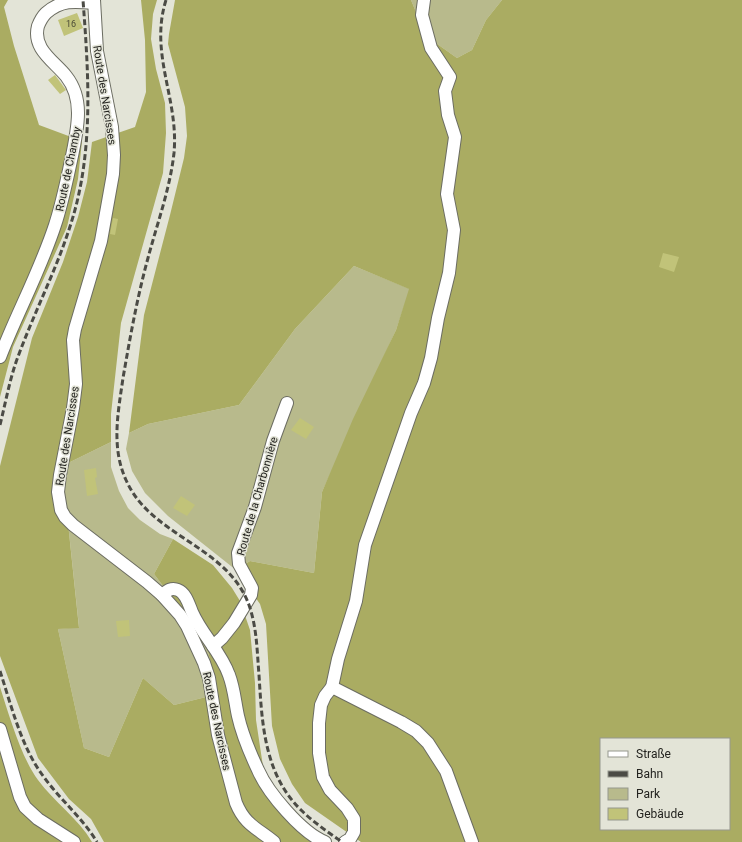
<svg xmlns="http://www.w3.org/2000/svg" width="742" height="842" font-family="Roboto,sans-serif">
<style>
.green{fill:#b8ba8c}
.forest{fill:#aaac62;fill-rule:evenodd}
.building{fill:#c1c379}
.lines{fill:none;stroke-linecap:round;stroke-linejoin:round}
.minor-casing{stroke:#6c6d62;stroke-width:14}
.minor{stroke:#fff;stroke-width:12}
.rail{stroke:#4b4b45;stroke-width:3;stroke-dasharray:6 3;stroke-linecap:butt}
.labels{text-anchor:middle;stroke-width:3;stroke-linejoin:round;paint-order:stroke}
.number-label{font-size:9px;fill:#4a4b36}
.street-label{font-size:11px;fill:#23231f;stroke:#e3e4d7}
</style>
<rect width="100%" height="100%" fill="#e3e4d7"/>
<g class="green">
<polygon points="411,0 502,0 486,20 472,50 457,58 426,36"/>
<polygon points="354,266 410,289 396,330 322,492 314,573 250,561 236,570 168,516 145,493 132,471 126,449 129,433 148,424 239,405 295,329"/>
<polygon points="111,442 111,467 119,491 128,508 140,520 160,534 173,539 154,574 206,643 218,694 174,705 143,678 109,757 84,748 58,629 79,627 62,466"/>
</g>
<g class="forest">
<polygon points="0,0 8,0 4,7 14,46 39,125 82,141 78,179 67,227 13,347 0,397"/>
<polygon points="141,0 157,0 153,14 151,39 156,69 165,103 166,133 163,173 121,323 111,414 111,442 62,466 79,628 58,629 84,748 109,757 143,678 174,705 218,694 206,643 154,574 173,539 213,565 232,588 240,601 250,630 255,683 256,720 264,773 299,819 329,842 104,842 91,819 69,799 38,758 0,656 0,466 32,338 63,262 78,217 87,182 92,142 135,127 146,92 145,40"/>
<path d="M175,0h236l15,36 31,22 15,-8 14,-30 16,-20h240v842h-381l-56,-39 -13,-19 -12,-25 -8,-33 -6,-102 -6,-20 -24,-34 14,-9 64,12 8,-81 31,-73 43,-89 13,-41 -55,-23 -59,63 -56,76 -91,19 -19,9 15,-118 26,-100 14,-57 3,-22 -2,-29 -17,-63 1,-10zM601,739h128v90h-128z"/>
<path d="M0,687c9,28 21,70 38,93 16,22 40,38 54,62h-92z"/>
</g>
<g class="building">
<polygon points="77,13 83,28 64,36 58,20"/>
<polygon points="55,75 66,90 60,94 48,80"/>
<polygon points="113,218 118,219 115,235 110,234"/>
<polygon points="663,253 679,257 674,272 659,267"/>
<polygon points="300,418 314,427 306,439 291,430"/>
<polygon points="96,468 97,477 95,478 98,494 87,496 84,470"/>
<polygon points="181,496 195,505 187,516 173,508"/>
<polygon points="129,620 130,636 118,637 116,621"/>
</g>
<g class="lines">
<g class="minor-casing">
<g id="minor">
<path d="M94,0l3,51 15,76 2,28 -1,19 -12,67 -26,88 -2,11 3,44 -3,24 -13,67 -2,17 3,18 4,7 8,8 74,57 15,13 18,20 7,11 17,37 5,15 9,57 18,68c9,22 21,25 38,39"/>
<path d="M0,357c17,-44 40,-86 55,-132 6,-18 10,-37 14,-55 4,-19 9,-39 9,-57 0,-13 -4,-27 -12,-37 -12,-15 -34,-27 -28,-50 2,-5 4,-9 8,-13 15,-13 28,-12 47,-10"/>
<path d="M162,595c5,-4 9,-8 16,-5 8,3 11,15 14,22 10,23 29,40 37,63 5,13 6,27 9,41 4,18 12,37 20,54 10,23 44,63 67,72"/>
<polyline points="213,646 222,638 234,623 251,595 252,588 239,564 238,553 255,507 273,441 287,403"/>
<polyline points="332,687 401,722 416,731 428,743 446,771 472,842"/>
<polyline points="0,729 20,797 25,807 38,819 74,842"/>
<polyline points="345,842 350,839 354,832 354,819 347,808 330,790 323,777 319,753 319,723 321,705 325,696 332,687 338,659 356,601 365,545 411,413 424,383 431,358 438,318 449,273 454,230 447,194 455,137 448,115 445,91 450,77 431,48 422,15 424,0"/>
</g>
</g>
<use href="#minor" class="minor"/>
<g class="rail">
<path d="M166,0c-17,54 13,99 8,153 -4,36 -17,71 -26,105 -11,40 -18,80 -25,120 -5,35 -12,69 3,102 25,57 101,65 123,125 8,23 8,46 10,70 3,48 5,99 42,135 12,12 27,22 41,32"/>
<path d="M0,425c6,-24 10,-48 19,-71 19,-51 45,-99 58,-152 16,-66 11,-135 6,-202"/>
<path d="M0,671c11,34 21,74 41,102 17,25 41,44 56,69"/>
</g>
</g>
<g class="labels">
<g class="number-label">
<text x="71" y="27">16</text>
</g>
<g class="street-label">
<text transform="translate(105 95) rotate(81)" y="4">Route des Narcisses</text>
<text transform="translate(68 169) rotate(-78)" y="4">Route de Chamby</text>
<text transform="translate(67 436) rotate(-81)" y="4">Route des Narcisses</text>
<text transform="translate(257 496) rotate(-74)" y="4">Route de la Charbonnière</text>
<text transform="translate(217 721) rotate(78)" y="4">Route des Narcisses</text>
</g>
</g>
<rect x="600" y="738" width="130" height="92" fill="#e3e4d7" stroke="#96978d"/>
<rect x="608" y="751" width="20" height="6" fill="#ffffff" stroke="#96978d"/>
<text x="636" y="758" font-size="12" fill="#23231f">Straße</text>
<rect x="608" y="771" width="20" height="6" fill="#4b4b45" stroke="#96978d"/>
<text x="636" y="778" font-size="12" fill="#23231f">Bahn</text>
<rect x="608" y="788" width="20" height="12" fill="#b8ba8c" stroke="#96978d"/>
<text x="636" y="798" font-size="12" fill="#23231f">Park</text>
<rect x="608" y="808" width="20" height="12" fill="#c1c379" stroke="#96978d"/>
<text x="636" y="818" font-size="12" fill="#23231f">Gebäude</text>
</svg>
